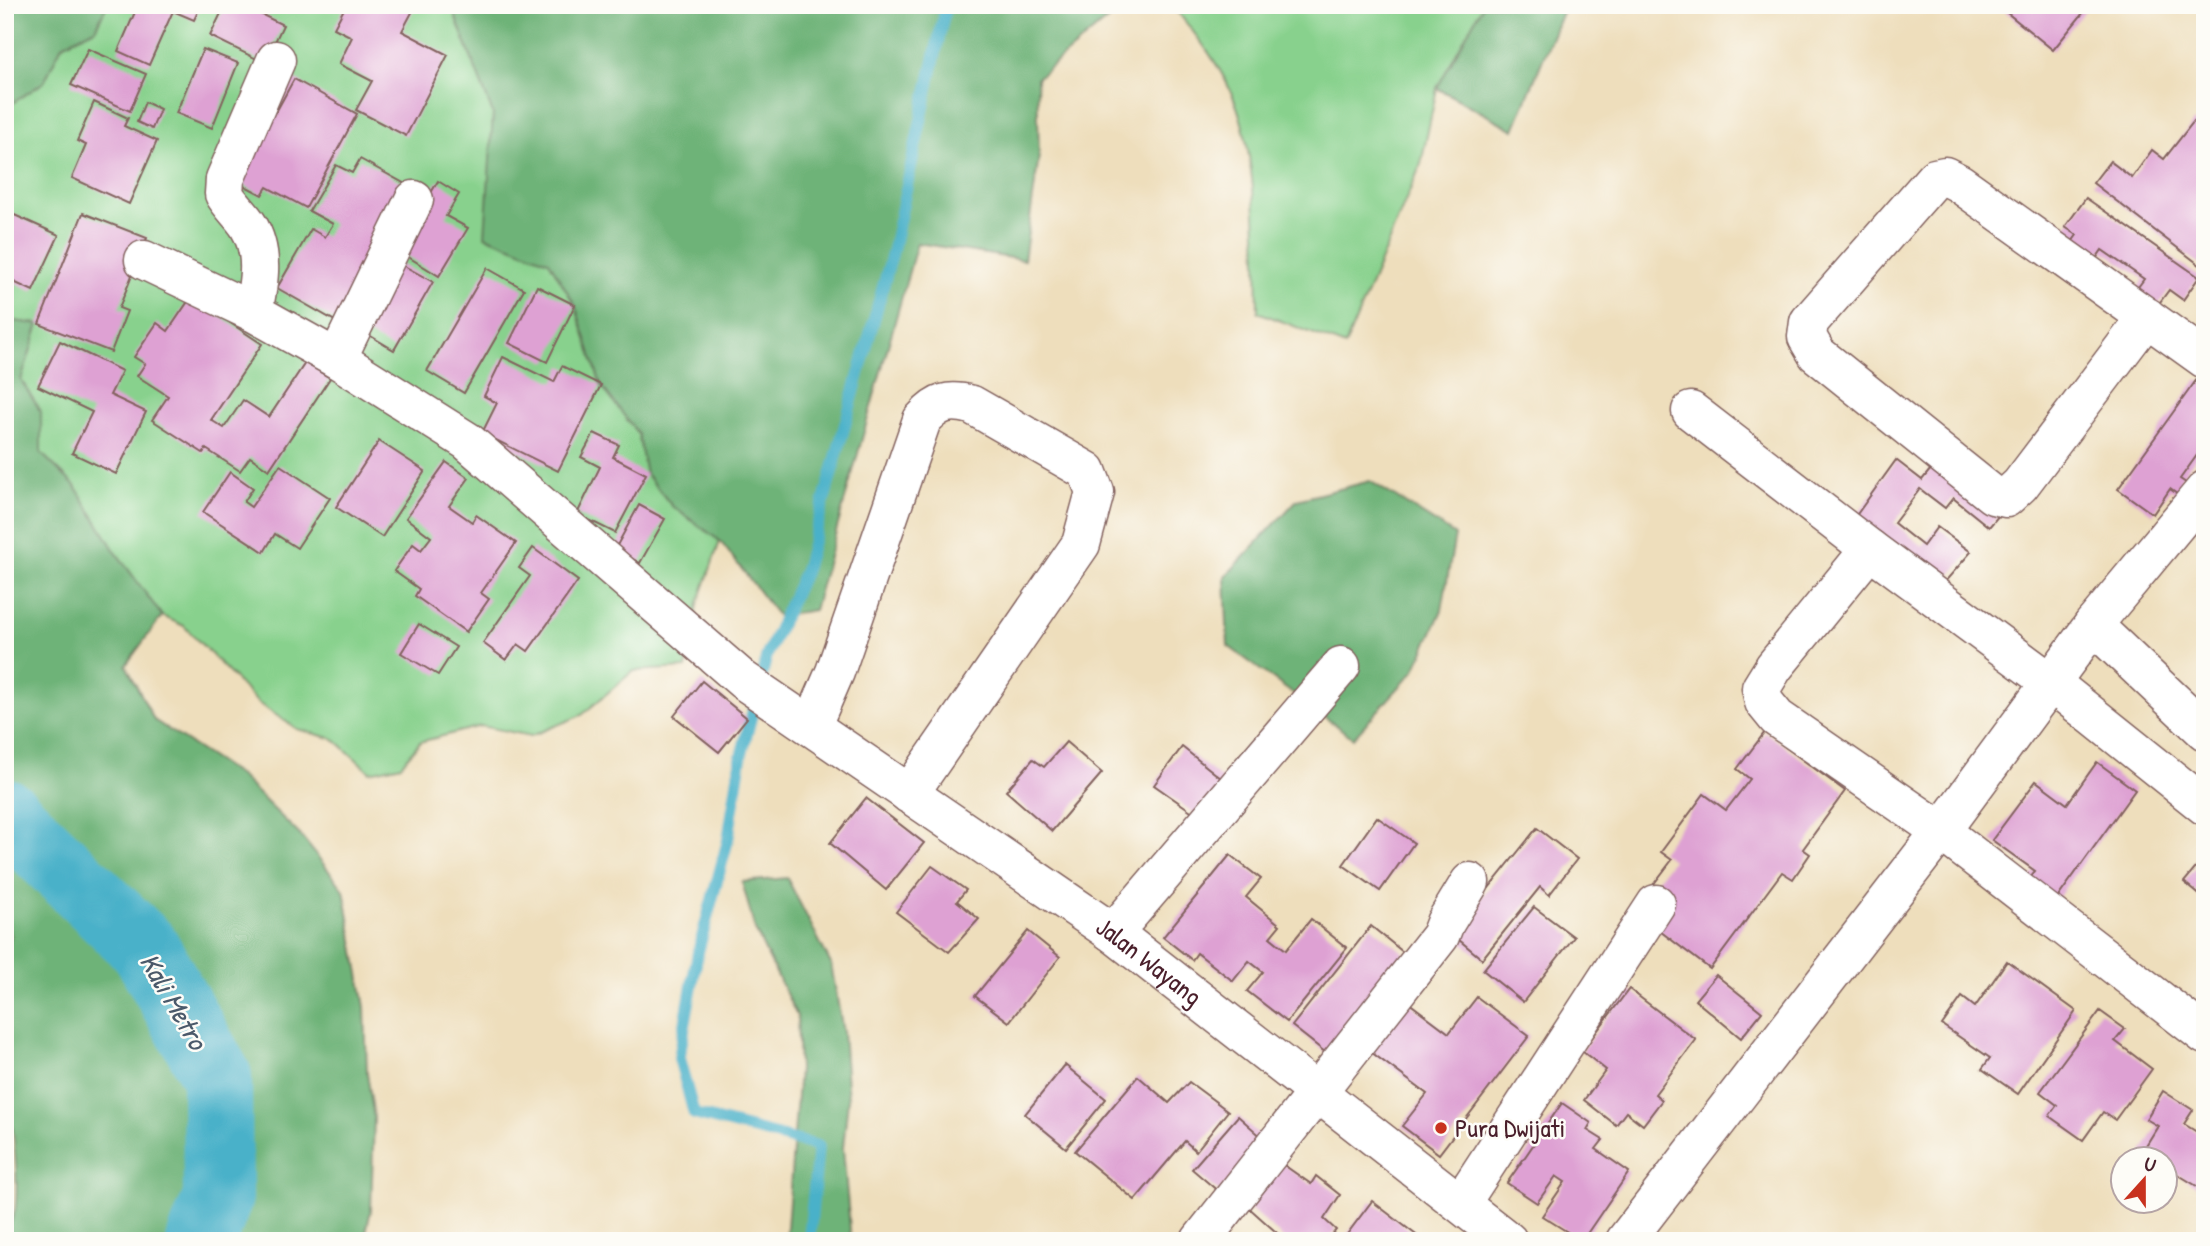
<svg xmlns="http://www.w3.org/2000/svg" width="2210" height="1246" font-family="'Patrick Hand',sans-serif">
<style>
.green{fill:#88d18d;stroke:#69785c;stroke-width:2}
.forest{fill:#6eb378;stroke:#5c6952;stroke-width:2}
.lines{fill:none;stroke-linecap:round;stroke-linejoin:round}
.stream{stroke:#4ab1c9;stroke-width:12}
.river{stroke:#4ab1c9;stroke-width:70}
.building{fill:#dea1d3}
.street-casing{stroke:#83625e;stroke-width:41}
.street{stroke:#fff;stroke-width:38}
.poi-dot{fill:#c8321e;stroke:#fdfcf7;stroke-width:2.5}
.labels{text-anchor:middle;stroke-width:5;stroke-linejoin:round;paint-order:stroke}
.street-label{font-size:26px;fill:#4a1f2b;stroke:#fdfcf7}
.poi-label{font-size:26px;fill:#4a1f2b;stroke:#fdfcf7;text-anchor:start}
.water-label{font-size:28px;font-style:italic;fill:#4a596a;stroke:#fdfcf7}
</style>
<rect width="100%" height="100%" fill="#fdfcf7"/>
<filter id="ink" filterUnits="userSpaceOnUse"><feTurbulence type="fractalNoise" baseFrequency=".0143" numOctaves="2"/><feDisplacementMap in="SourceGraphic" scale="14" xChannelSelector="R" yChannelSelector="G"/><feConvolveMatrix kernelMatrix="1 2 1 2 8 2 1 2 1" color-interpolation-filters="sRGB"/></filter>
<filter id="wash" filterUnits="userSpaceOnUse"><feTurbulence type="fractalNoise" baseFrequency=".00686" numOctaves="4" result="noise"/><feDisplacementMap in="SourceGraphic" scale="28" xChannelSelector="R" yChannelSelector="G"/><feGaussianBlur stdDeviation="1.57" result="paint"/><feColorMatrix in="noise" values="0 0 0 0 0 0 0 0 0 0 0 0 0 0 0 0 0 1.4 0 .05"/><feComposite in="paint" operator="in"/></filter>
<g filter="url(#wash)">
<rect width="100%" height="100%" fill="#eedebc"/>
<g class="green">
<polygon points="107,5 451,5 493,114 486,236 549,261 575,305 601,385 638,434 646,474 672,506 720,541 698,604 686,668 633,671 582,715 531,736 481,726 420,742 401,765 370,772 334,739 297,729 258,703 184,626 162,616 115,551 75,486 41,453 41,412 21,380 39,324 5,320 5,108 44,82 62,45 95,29"/>
<path d="M1172,5h311l-46,83 -16,76 -76,182 -87,-34c-1,-60 -1,-159 -24,-213 -14,-36 -39,-65 -62,-94z"/>
</g>
<g class="forest">
<polygon points="5,5 107,5 95,29 62,45 44,82 5,108"/>
<polygon points="451,5 1125,5 1037,78 1039,156 1024,260 917,243 814,610 778,616 720,541 672,506 646,474 638,434 601,385 575,305 549,261 485,236 493,114"/>
<polygon points="1483,5 1565,5 1514,130 1437,88"/>
<path d="M5,320l34,4 -18,56 20,32v41l34,33 40,65 47,65 -36,49 28,55 87,57 60,59 43,54 21,117 2,66 7,45 -3,92 -7,31h-359c0,-13 8,-20 10,-31 4,-25 -1,-92 -10,-115v-139l6,-21 -6,-10z"/>
<polygon points="1370,481 1455,535 1442,610 1415,670 1353,738 1228,646 1225,577 1297,500"/>
<polygon points="787,878 831,964 843,1032 848,1100 843,1148 851,1241 786,1241 799,1069 797,1016 755,930 742,882"/>
</g>
<g class="lines">
<polyline class="stream" points="809,1241 818,1146 694,1114 679,1058 698,952 728,840 741,757 767,655 805,570 892,254 946,5"/>
<polyline class="river" points="5,813 145,948 217,1077 218,1197 201,1241"/>
</g>
<g id="blocks">
<g class="building">
<polygon points="138,5 201,5 194,20 173,11 149,65 118,51"/>
<polygon points="225,5 242,5 283,25 265,63 210,36"/>
<polygon points="346,5 416,5 402,31 448,55 406,136 356,110 372,81 339,64 352,37 334,28"/>
<polygon points="2003,5 2085,5 2088,7 2053,50 2001,8"/>
<polygon points="88,49 146,74 130,111 71,85"/>
<polygon points="203,49 238,63 212,128 176,113"/>
<polygon points="294,79 357,114 306,208 267,187 262,195 228,177 266,106 276,112"/>
<polygon points="94,102 128,118 124,126 157,141 129,204 72,178 86,145 77,141"/>
<polygon points="145,102 160,109 152,129 137,122"/>
<polygon points="2194,121 2205,130 2205,269 2093,183 2110,161 2132,178 2152,150 2164,159"/>
<polygon points="360,159 416,190 344,326 277,288 311,229 325,237 333,224 309,211 336,165 352,173"/>
<polygon points="438,181 459,194 446,216 468,228 439,276 397,250"/>
<polygon points="2086,198 2199,277 2183,300 2169,290 2152,313 2130,298 2144,279 2102,250 2091,266 2067,249 2077,235 2065,227"/>
<polygon points="10,213 59,235 33,291 5,278 5,225"/>
<polygon points="83,213 147,238 119,308 127,311 111,352 39,324"/>
<polygon points="397,262 433,282 394,350 359,329"/>
<polygon points="487,268 524,289 464,393 427,371"/>
<polygon points="537,286 575,305 547,362 509,343"/>
<polygon points="191,297 262,344 211,420 224,428 243,400 269,417 315,348 329,358 320,372 330,378 269,470 250,457 240,471 206,449 203,453 152,420 168,396 137,376 145,364 134,357 157,323 168,331"/>
<polygon points="60,341 122,371 110,395 146,412 116,474 72,453 92,412 38,386"/>
<polygon points="503,357 554,382 562,366 601,385 558,471 482,433 497,403 484,396"/>
<polygon points="2197,379 2205,384 2205,444 2180,479 2189,485 2181,497 2170,489 2153,514 2118,489"/>
<polygon points="594,433 619,445 613,457 646,474 615,533 577,514 600,467 581,457"/>
<polygon points="379,441 425,471 382,537 336,507"/>
<polygon points="1896,460 1922,480 1935,464 2000,514 1989,527 1953,498 1945,508 1920,489 1894,523 1923,546 1937,527 1971,552 1943,584 1855,517"/>
<polygon points="446,462 469,478 449,506 472,522 476,515 516,543 481,593 489,599 466,632 415,596 419,589 394,571 413,544 421,550 431,537 406,518"/>
<polygon points="280,465 330,498 297,548 275,534 264,552 203,512 230,472 253,488 244,502 251,507"/>
<polygon points="639,505 665,519 640,563 615,549"/>
<polygon points="533,548 578,581 528,651 518,644 506,660 483,643 530,576 519,568"/>
<polygon points="419,624 456,647 438,675 401,653"/>
<polygon points="702,681 747,718 719,752 674,716"/>
<polygon points="1765,732 1845,791 1803,849 1810,854 1793,879 1782,872 1710,969 1652,925 1671,898 1653,885 1672,860 1661,852 1704,794 1726,810 1750,779 1737,769"/>
<polygon points="1066,742 1102,773 1052,831 1006,791 1033,759 1044,767"/>
<polygon points="1182,747 1232,787 1204,820 1154,785"/>
<polygon points="2097,762 2135,790 2053,904 2025,883 2035,871 1992,840 2036,781 2067,804"/>
<polygon points="866,798 924,843 886,890 830,843"/>
<polygon points="1377,817 1414,843 1380,891 1343,865"/>
<polygon points="1537,828 1577,859 1549,895 1540,887 1482,959 1452,934"/>
<polygon points="1230,855 1261,879 1246,897 1280,925 1270,937 1286,950 1311,919 1347,948 1287,1022 1247,991 1263,972 1249,961 1233,981 1197,953 1192,960 1163,937"/>
<polygon points="2205,857 2205,893 2202,897 2184,882"/>
<polygon points="932,866 966,890 957,901 979,919 949,952 896,912"/>
<polygon points="1534,907 1574,937 1523,1002 1483,970"/>
<polygon points="1371,926 1409,957 1330,1056 1292,1026"/>
<polygon points="1028,931 1060,957 1009,1022 975,996"/>
<polygon points="2007,961 2076,1011 2018,1094 1982,1069 1990,1058 1942,1025 1962,997 1975,1007"/>
<polygon points="1716,975 1762,1012 1741,1038 1695,1000"/>
<polygon points="1629,989 1696,1040 1655,1094 1662,1100 1643,1125 1626,1112 1616,1125 1584,1100 1606,1070 1582,1051"/>
<polygon points="1477,997 1529,1036 1439,1154 1402,1126 1427,1094 1371,1052 1409,1003 1449,1033"/>
<polygon points="2100,1011 2125,1029 2115,1041 2152,1069 2115,1120 2103,1112 2083,1140 2049,1116 2057,1105 2040,1092"/>
<polygon points="1065,1065 1106,1099 1066,1148 1025,1114"/>
<polygon points="1138,1076 1169,1103 1189,1082 1228,1111 1196,1151 1185,1141 1135,1200 1075,1151"/>
<polygon points="2163,1091 2193,1110 2184,1124 2205,1137 2205,1191 2164,1166 2164,1158 2152,1158 2142,1152 2158,1126 2146,1119"/>
<polygon points="1562,1103 1591,1123 1587,1130 1603,1140 1596,1149 1629,1172 1582,1241 1542,1216 1565,1182 1556,1176 1537,1203 1507,1183"/>
<polygon points="1238,1116 1264,1139 1219,1192 1192,1169"/>
<polygon points="1281,1163 1311,1184 1316,1176 1340,1195 1324,1219 1336,1230 1327,1241 1286,1241 1247,1206"/>
<polygon points="1372,1201 1424,1241 1342,1241"/>
</g>
</g>
</g>
<g filter="url(#ink)">
<use href="#blocks" fill-opacity="0" stroke="#83625e" stroke-width="2"/>
<g class="lines">
<g class="street-casing">
<g id="street">
<path id="s1" d="M144,260l109,52 84,47 130,82 276,239 370,253 395,308"/>
<path d="M253,312c6,-29 12,-60 -5,-87 -7,-11 -17,-19 -24,-31l1,-15 51,-119"/>
<polyline points="2147,317 2020,485 2006,498 1993,495 1817,354 1807,337 1809,322 1935,178 1945,176 1959,183 2205,359"/>
<polyline points="337,359 414,200"/>
<polyline points="1691,411 1870,549 1774,667 1761,688 1764,702 1777,718 1941,831 2205,1035"/>
<polyline points="1870,549 2050,682 2205,806"/>
<polyline points="2093,625 2205,731"/>
<path d="M812,725l23,-53 87,-252c16,-18 27,-21 50,-15l115,66 8,21 -14,52 -172,250"/>
<polyline points="1113,933 1341,666"/>
<polyline points="1461,1203 1656,904"/>
<polyline points="1200,1241 1440,936 1445,923 1470,882"/>
<polyline points="1625,1241 1941,831 2093,625 2205,490"/>
</g>
</g>
<use href="#street" class="street"/>
</g>
</g>
<circle class="poi-dot" cx="1441" cy="1128" r="7"/>
<g class="labels">
<g class="street-label">
<text dy="9" stroke="none"><textPath href="#s1" startOffset="1230">Jalan Wayang</textPath></text>
</g>
<g class="poi-label">
<text x="1455" y="1137">Pura Dwijati</text>
</g>
<g class="water-label">
<text transform="translate(174 1001) rotate(60)" y="10">Kali Metro</text>
</g>
</g>
<rect width="2210" height="1246" fill="none" stroke="#fdfcf7" stroke-width="28"/>
<g transform="translate(2144 1180) rotate(21)"><circle r="33" fill="#fdfcf7" stroke="#b5a4a5" stroke-width="2"/>
<path d="M0-5L12 26L0 18L-12 26Z" fill="#c8321e"/>
<text y="-10" font-size="19" font-weight="bold" text-anchor="middle" fill="#4a1f2b">U</text>
</g>
</svg>
